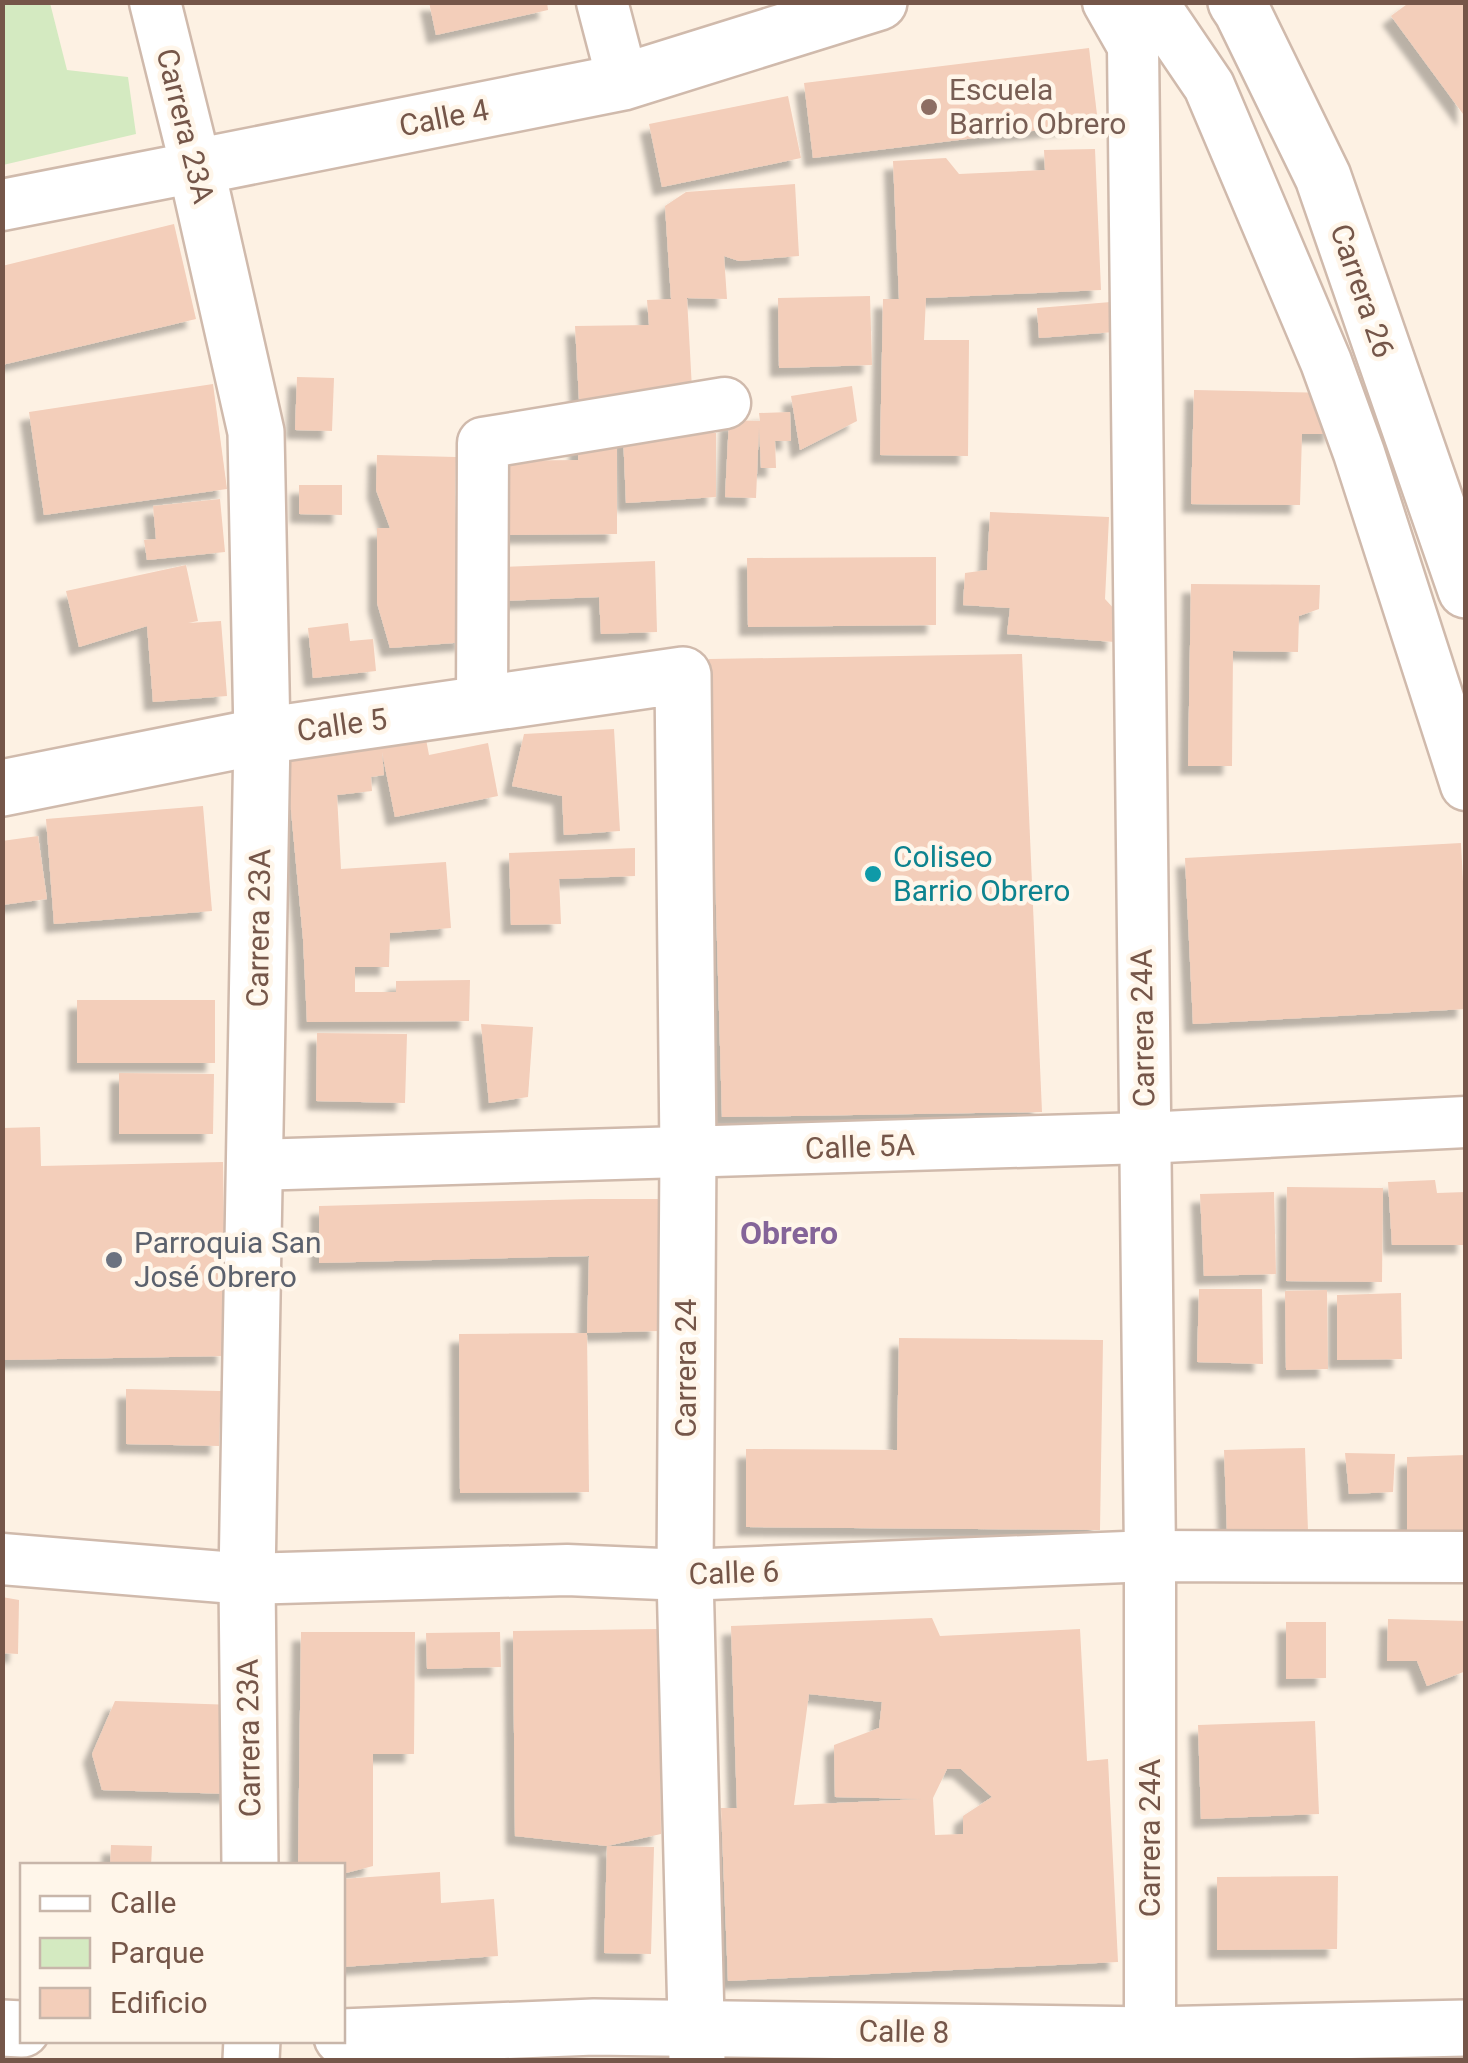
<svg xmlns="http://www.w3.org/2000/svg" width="1468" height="2063" font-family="Roboto,sans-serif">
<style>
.green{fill:#d4eac1}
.building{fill:#f3ceba;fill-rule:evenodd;filter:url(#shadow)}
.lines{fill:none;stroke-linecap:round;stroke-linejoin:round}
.minor-casing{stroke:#d0baac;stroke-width:55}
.tertiary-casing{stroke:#d0baac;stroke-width:60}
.minor{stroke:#fff;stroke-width:50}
.tertiary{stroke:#fff;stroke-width:55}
.education-dot{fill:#8d6e63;stroke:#fff6ea;stroke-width:4}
.culture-dot{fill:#0f9aa8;stroke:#fff6ea;stroke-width:4}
.worship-dot{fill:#6b7280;stroke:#fff6ea;stroke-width:4}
.labels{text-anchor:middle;stroke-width:9;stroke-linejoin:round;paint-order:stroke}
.education-label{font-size:30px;fill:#785e54;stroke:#fff6ea;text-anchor:start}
.street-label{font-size:30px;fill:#755649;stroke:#fff6ea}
.culture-label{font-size:30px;fill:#0d838f;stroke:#fff6ea;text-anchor:start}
.worship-label{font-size:30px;fill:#5b616d;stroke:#fff6ea;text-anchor:start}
.neighbourhood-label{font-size:32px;font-weight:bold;fill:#846499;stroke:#fff6ea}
</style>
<defs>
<filter id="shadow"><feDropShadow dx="-9" dy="9" stdDeviation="2.5" flood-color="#0004"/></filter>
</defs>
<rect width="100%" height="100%" fill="#fdf1e3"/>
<polygon class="green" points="2,3 50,3 67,70 128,77 136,134 3,165"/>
<g class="building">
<polygon points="429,2 547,2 548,10 436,35"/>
<polygon points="1410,2 1466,2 1466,118 1391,16"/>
<polygon points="1089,48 1098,123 813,158 804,83"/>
<polygon points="788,96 801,158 662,187 649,124"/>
<polygon points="1095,149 1101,290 926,298 924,340 969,340 968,456 880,455 883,299 899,299 893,161 946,158 959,174 1045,170 1044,150"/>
<polygon points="795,184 799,256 739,261 724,256 727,299 687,298 692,389 626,393 579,400 575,326 649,325 647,300 671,299 665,206 686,192"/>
<polygon points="174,224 196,319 2,365 2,266"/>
<polygon points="870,296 872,365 779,368 778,298"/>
<polygon points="1111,302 1114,332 1039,338 1037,308"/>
<polygon points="297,377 334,378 332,431 295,430"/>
<polygon points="213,384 227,489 44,515 29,412"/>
<polygon points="852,386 857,421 800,450 791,396"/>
<polygon points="1194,390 1334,393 1333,434 1302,434 1300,505 1191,504"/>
<polygon points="790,412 791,441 775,441 776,468 761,468 759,427 756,498 725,497 729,420 760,421 759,413"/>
<polygon points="686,432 716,433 716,497 626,503 623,434"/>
<polygon points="617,441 617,534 493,535 493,461 578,460 578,442"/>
<polygon points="377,455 456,457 455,493 458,602 466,642 390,648 377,603 377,528 390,528 376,490"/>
<polygon points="299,485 342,485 342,515 299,514"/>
<polygon points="220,499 225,552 147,560 144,540 156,539 153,506"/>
<polygon points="990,512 1109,517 1105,599 1117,612 1115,642 1007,634 1010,608 963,605 965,573 987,570"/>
<polygon points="936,557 936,625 748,627 747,558"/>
<polygon points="655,561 657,632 601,634 599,597 500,601 500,567"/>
<polygon points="186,565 198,621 188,623 221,621 227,696 153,702 147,626 79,647 66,591"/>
<polygon points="1191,584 1320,585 1319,609 1299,616 1298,652 1233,651 1232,766 1188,766"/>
<polygon points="348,623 350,641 373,639 376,671 313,678 308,628"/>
<polygon points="1022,654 1042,1112 722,1117 709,659"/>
<polygon points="614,729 620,831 564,835 562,796 512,786 524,734"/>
<polygon points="426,739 429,755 488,743 498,796 395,817 382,752 384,775 371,777 372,791 337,795 341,869 446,862 451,928 390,933 389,967 355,967 355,992 396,992 396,981 470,980 469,1021 307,1022 303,939 286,757 381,748"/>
<polygon points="203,806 212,911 54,924 46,819"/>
<polygon points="38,836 47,899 2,905 2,841"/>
<polygon points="1461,843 1466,941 1466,1009 1193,1024 1185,858"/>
<polygon points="635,848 635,876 559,879 561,924 511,925 509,853"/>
<rect x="77" y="1000" width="138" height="63"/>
<polygon points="481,1024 533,1027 528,1097 489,1103"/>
<polygon points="317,1033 407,1034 405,1103 316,1101"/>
<polygon points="119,1073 214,1074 213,1134 119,1134"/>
<polygon points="40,1127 41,1166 223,1162 226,1356 2,1360 2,1128"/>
<polygon points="1435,1180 1437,1193 1466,1192 1466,1245 1392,1245 1388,1182"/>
<polygon points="1287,1187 1383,1188 1382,1282 1286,1281"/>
<polygon points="1274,1192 1276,1274 1204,1276 1200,1194"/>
<polygon points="590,1199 660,1199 659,1331 587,1333 589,1256 319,1263 319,1206"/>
<polygon points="1199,1289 1262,1289 1263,1364 1197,1362"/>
<polygon points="1327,1290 1328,1369 1286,1370 1285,1291"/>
<polygon points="1401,1293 1402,1359 1337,1360 1337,1295"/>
<polygon points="587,1333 589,1492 460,1493 459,1334"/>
<polygon points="899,1338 1103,1340 1100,1530 746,1527 746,1449 897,1450"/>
<polygon points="126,1389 221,1391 219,1446 126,1444"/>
<polygon points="1305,1448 1308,1531 1227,1533 1224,1450"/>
<polygon points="1345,1453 1395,1454 1393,1492 1349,1494"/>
<polygon points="1466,1455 1466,1547 1407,1548 1407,1457"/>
<polygon points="2,1597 19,1600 18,1654 2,1653"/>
<path d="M932,1618l8,18 140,-7 7,132 21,-2 10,203 -390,19 -7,-173h16l-6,-182zM809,1694l73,8 -3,26 -45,17 1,52 86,2 -127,6zM947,1769h14l31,28 -29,19v18l-28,1 -2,-37z"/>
<polygon points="1388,1619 1466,1621 1466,1671 1427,1686 1417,1661 1387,1661"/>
<polygon points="1286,1622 1326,1622 1326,1678 1286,1679"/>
<polygon points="659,1629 661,1834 607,1846 654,1847 651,1954 604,1953 607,1846 515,1836 513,1631"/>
<polygon points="301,1632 415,1632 414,1754 373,1754 373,1866 342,1874 342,1866 298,1866"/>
<polygon points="500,1632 501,1667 427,1669 426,1633"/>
<polygon points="115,1701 235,1705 232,1794 102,1790 92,1754"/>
<polygon points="1315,1721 1319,1814 1201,1819 1198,1725"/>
<polygon points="111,1845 152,1846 151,1866 110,1866"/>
<polygon points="440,1872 441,1903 494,1899 498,1956 342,1967 342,1879"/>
<polygon points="1338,1876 1337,1949 1217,1950 1217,1877"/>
</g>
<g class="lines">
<g class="minor-casing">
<g id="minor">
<polyline points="602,2 623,82"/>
<polyline points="1108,2 1133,46 1150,1556 1150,2060"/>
<polyline points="1152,2 1209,86 1326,362 1359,453 1466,785"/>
<polyline points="2,205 196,167 155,2"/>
<polyline points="482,704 483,443 725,403"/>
<polyline points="254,1165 1144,1138 1466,1122"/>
<polyline points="2,1559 247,1579 567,1570 685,1575 1150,1556 1466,1557"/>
</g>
</g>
<g class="tertiary-casing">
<g id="tertiary">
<polyline points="1236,2 1242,11 1323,177 1466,590"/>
<polyline points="2,788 262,736 683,675 688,1153 685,1575 697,2060"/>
<polyline points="250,1866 247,1579 262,736 256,432 196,167 623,82 879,2"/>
<polyline points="2,2028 22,2029"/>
<polyline points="342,2037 594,2027 1150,2035 1466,2028"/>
<polyline points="251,2060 252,2040"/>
</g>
</g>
<use href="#minor" class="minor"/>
<use href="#tertiary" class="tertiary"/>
</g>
<circle class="education-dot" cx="929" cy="107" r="10"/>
<circle class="culture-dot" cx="873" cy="874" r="10"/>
<circle class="worship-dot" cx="114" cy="1260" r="10"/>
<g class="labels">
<g class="education-label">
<text x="949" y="100">Escuela<tspan x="949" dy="34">Barrio Obrero</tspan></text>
</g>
<g class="street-label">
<text transform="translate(444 118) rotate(-11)" y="10">Calle 4</text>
<text transform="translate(185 126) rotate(76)" y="10">Carrera 23A</text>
<text transform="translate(1362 291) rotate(71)" y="10">Carrera 26</text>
<text transform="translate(342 725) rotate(-8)" y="10">Calle 5</text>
<text transform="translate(259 928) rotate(-89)" y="10">Carrera 23A</text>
<text transform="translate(1143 1028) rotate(-91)" y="10">Carrera 24A</text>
<text transform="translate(860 1147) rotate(-2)" y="10">Calle 5A</text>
<text transform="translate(686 1368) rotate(-90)" y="10">Carrera 24</text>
<text transform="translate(734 1573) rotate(-2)" y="10">Calle 6</text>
<text transform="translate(249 1738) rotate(-91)" y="10">Carrera 23A</text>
<text transform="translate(1150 1838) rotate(-90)" y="10">Carrera 24A</text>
<text transform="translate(904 2032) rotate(1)" y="10">Calle 8</text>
</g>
<g class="culture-label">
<text x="893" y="867">Coliseo<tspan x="893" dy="34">Barrio Obrero</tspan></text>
</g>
<g class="worship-label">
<text x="134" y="1253">Parroquia San<tspan x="134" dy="34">José Obrero</tspan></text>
</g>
<g class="neighbourhood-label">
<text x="789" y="1244">Obrero</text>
</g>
</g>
<rect width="1468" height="2063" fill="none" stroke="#755649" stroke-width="10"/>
<rect x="20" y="1863" width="325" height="180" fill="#fff6ea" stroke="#c8b6aa" stroke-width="2.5"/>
<rect x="40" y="1896" width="50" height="15" fill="#ffffff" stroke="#c8b6aa" stroke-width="2.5"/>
<text x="110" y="1913" font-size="30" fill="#755649">Calle</text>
<rect x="40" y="1938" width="50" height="30" fill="#d4eac1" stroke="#c8b6aa" stroke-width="2.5"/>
<text x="110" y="1963" font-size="30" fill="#755649">Parque</text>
<rect x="40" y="1988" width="50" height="30" fill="#f3ceba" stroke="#c8b6aa" stroke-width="2.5"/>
<text x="110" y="2013" font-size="30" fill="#755649">Edificio</text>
</svg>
